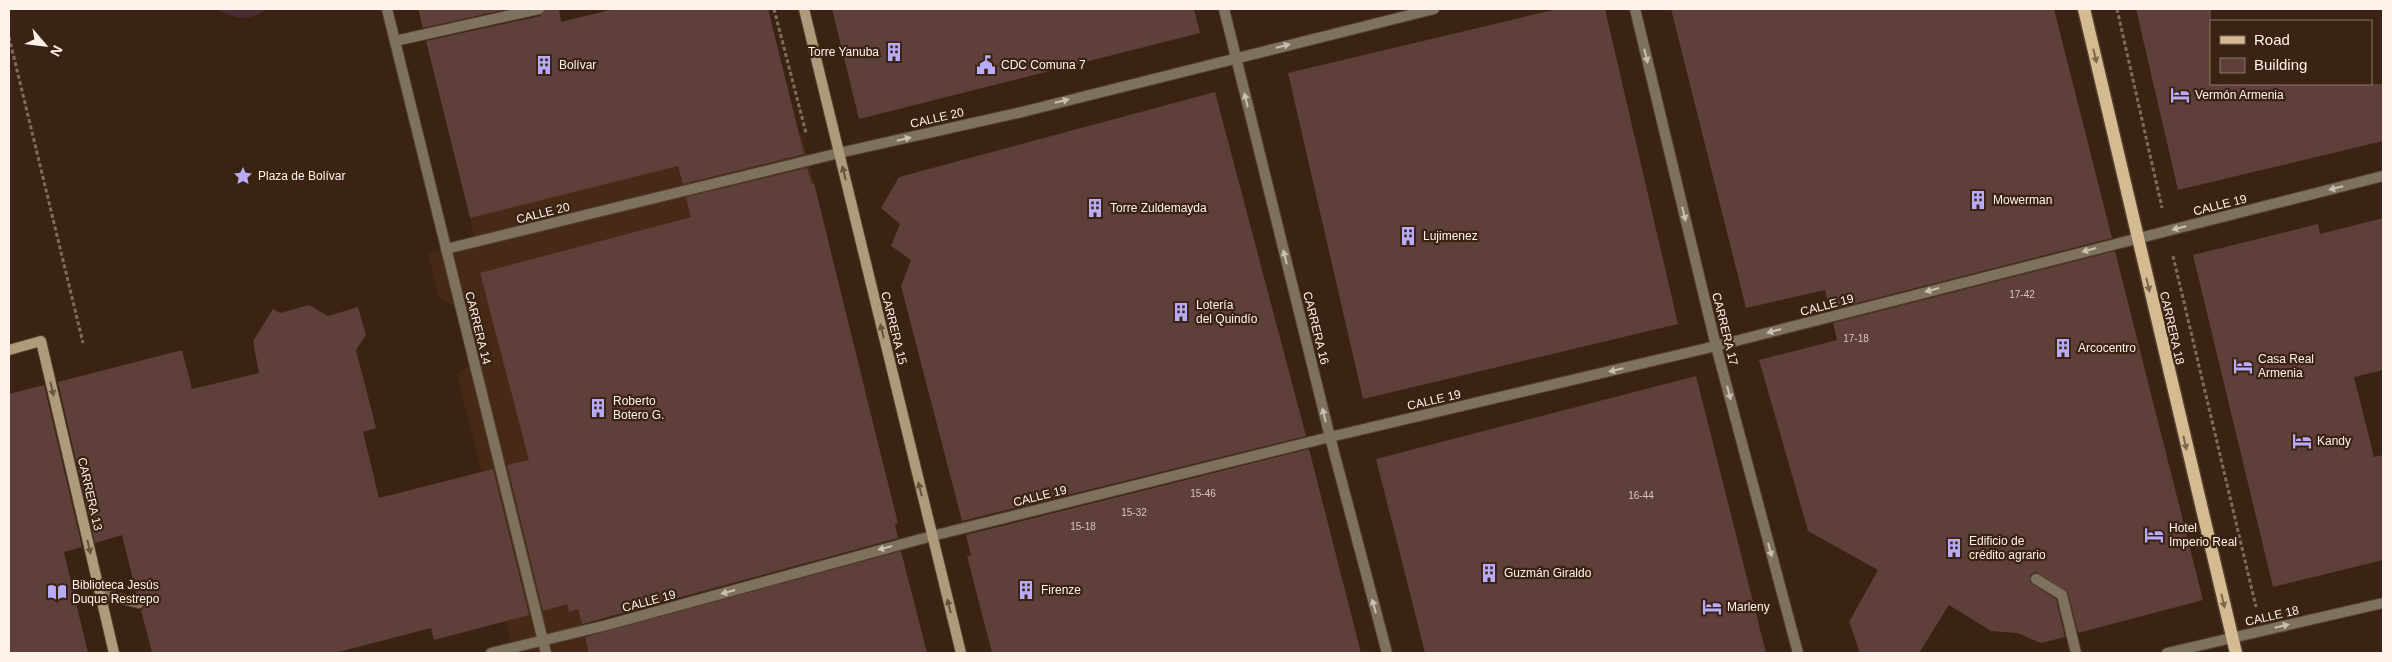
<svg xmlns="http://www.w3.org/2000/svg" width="2392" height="662" font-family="Arial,sans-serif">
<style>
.built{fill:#472a15}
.green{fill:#4a2c32}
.building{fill:#5e3f39}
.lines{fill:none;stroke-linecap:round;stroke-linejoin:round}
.lane-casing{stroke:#564030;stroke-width:12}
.street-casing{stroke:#564030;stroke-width:12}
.secondary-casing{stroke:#564030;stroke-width:12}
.primary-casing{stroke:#564030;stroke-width:15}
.path{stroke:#7f6b5e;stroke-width:3;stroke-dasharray:4 2.5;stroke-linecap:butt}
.lane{stroke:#7e725e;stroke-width:10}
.street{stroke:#7e725e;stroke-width:10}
.secondary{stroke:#ae9b7b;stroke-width:10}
.primary{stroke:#d4bb91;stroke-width:12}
.oneway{fill:#cbbfb2}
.oneway2{fill:#7f674b}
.oneway3{fill:#68533c}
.labels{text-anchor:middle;stroke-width:4.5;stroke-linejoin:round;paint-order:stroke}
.number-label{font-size:10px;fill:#d7c5be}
.poi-label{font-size:12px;fill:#fff2ea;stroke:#3a2312;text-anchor:start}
.street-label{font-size:12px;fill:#fff2ea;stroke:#3a2312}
</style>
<rect width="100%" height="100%" fill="#3a2312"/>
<polygon class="built" points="802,135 814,183 480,274 578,609 589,653 514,653 506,621 518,617 457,375 473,361 461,308 439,298 428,254 475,242 470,218"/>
<path class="green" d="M218,9h48c-14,13 -34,10 -48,0z"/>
<g class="building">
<polygon points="418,9 508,9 423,28"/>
<polygon points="546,9 559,9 561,22 614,9 768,9 804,154 683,184 678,166 470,218 426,41 540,16"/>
<polygon points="832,9 1194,9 1200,33 859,119"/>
<polygon points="1557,9 1605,9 1678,324 1363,399 1288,73"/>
<polygon points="1671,9 2054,9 2112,238 1830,310 1825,290 1746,308"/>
<polygon points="2136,9 2211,9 2211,84 2383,84 2383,141 2178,190"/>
<polygon points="1215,92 1306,436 962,521 901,286 911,260 891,246 900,224 881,208 899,177"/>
<polygon points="807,168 812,184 814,183 877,439 898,523 895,524 898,538 582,624 578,609 569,612 567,604 543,611 507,465 529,460 480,273 691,217 686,197"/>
<polygon points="2383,218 2383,370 2354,377 2374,457 2383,455 2383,560 2273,587 2193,255 2318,224 2320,234"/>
<polygon points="2115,251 2203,600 2078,633 2068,593 2036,572 2030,575 2030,582 2056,599 2065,637 2041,643 2017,633 1991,631 1949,605 1919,653 1860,653 1849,622 1878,570 1808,531 1759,360 1837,340 1833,323"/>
<polygon points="309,305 328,316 358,307 366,335 356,350 376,428 363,432 379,498 493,469 529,615 434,640 431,628 335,653 152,653 141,610 144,607 146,601 143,598 137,596 122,535 95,543 58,382 182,350 192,389 259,373 253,341 273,309 280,313"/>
<polygon points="1696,376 1766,653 1425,653 1376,459"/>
<polygon points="44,385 82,547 64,552 88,653 9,653 9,394"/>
<polygon points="1309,449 1361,653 992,653 967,556 971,555 966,535"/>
<polygon points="901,551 927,653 589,653 585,637"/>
</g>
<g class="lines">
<g class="lane-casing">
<g id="lane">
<polyline points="2036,579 2062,595 2076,653"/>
<polyline points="100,594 139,603"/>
</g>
</g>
<g class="street-casing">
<g id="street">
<polyline points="387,9 546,653"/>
<polyline points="1224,9 1330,437 1387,653"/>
<polyline points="1635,9 1716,346 1798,653"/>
<polyline points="395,41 539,9"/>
<polyline points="446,249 839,153 1022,112 1434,9"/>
<polyline points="491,653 607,625 932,536 1330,437 1716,346 2383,176"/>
<polyline points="2167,653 2383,603"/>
</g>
</g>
<g class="secondary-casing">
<g id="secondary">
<polyline points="804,9 961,653"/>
<polyline points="9,350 41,341 114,653"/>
</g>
</g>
<g class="primary-casing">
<polyline id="primary" points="2084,9 2236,653"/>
</g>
<g class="path">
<polyline points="774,9 806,133"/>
<polyline points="2117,9 2162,208"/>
<polyline points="9,37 83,343"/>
<polyline points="2173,256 2256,607"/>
</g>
<use href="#lane" class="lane"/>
<use href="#street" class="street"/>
<use href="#secondary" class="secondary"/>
<use href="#primary" class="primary"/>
</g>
<defs><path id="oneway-solid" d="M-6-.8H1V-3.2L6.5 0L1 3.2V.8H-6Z" transform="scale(1.25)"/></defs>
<g class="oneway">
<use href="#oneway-solid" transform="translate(1283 46) rotate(-14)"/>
<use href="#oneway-solid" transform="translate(1646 56) rotate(76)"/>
<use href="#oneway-solid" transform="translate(1246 100) rotate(-104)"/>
<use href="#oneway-solid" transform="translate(1062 101) rotate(-14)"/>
<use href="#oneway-solid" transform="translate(904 139) rotate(-13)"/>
<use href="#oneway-solid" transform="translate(2336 188) rotate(166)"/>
<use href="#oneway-solid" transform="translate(1684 214) rotate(76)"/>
<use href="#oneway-solid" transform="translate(2179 228) rotate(166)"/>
<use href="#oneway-solid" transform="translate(2089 250) rotate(165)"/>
<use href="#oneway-solid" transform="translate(1285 257) rotate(-104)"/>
<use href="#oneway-solid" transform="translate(1932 290) rotate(165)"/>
<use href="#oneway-solid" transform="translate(1774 331) rotate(165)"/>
<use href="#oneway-solid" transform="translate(1616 370) rotate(167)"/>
<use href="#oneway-solid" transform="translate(1729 393) rotate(75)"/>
<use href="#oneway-solid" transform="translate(1324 415) rotate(-104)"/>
<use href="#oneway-solid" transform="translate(885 548) rotate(165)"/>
<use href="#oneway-solid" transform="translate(1770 550) rotate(75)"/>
<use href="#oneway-solid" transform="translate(728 592) rotate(165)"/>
<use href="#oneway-solid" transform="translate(1374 606) rotate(-105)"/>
<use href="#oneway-solid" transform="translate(2282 626) rotate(-13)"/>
</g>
<g class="oneway2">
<use href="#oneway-solid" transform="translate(2095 56) rotate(77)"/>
<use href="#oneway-solid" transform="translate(2148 285) rotate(77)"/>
<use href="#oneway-solid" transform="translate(2185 443) rotate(77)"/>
<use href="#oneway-solid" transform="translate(2223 601) rotate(77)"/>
</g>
<g class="oneway3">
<use href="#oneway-solid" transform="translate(844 173) rotate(-104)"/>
<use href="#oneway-solid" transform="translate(882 331) rotate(-104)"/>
<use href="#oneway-solid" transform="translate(52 389) rotate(77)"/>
<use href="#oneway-solid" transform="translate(920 489) rotate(-104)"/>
<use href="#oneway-solid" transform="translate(89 547) rotate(77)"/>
<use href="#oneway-solid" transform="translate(949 606) rotate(-104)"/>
</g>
<defs>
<g id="building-bare" transform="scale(1.5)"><path d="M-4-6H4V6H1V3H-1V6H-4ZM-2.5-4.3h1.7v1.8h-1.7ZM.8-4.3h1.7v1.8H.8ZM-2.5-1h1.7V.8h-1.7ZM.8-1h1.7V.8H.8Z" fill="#b8abf7" stroke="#3a2312" stroke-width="2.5" paint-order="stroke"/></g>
<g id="civic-bare" transform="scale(1.5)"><path d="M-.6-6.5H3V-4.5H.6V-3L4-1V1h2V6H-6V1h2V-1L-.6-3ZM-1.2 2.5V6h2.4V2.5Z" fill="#b8abf7" stroke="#3a2312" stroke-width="2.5" paint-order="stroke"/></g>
<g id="hotel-bare" transform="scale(1.5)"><path d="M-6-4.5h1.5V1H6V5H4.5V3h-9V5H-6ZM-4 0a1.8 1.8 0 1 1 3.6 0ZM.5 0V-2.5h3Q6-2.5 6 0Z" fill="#b8abf7" stroke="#3a2312" stroke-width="2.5" paint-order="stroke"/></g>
<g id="sight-bare" transform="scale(1.5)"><path d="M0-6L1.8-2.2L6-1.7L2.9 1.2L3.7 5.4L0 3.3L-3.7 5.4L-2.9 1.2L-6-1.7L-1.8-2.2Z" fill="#b8abf7" stroke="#3a2312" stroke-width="2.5" paint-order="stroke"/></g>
<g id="library-bare" transform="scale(1.5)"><path d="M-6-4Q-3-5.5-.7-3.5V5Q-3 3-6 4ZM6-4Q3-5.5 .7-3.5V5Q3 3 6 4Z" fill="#b8abf7" stroke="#3a2312" stroke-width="2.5" paint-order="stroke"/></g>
</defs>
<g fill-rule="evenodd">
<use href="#building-bare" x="894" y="52"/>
<use href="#building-bare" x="544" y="65"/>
<use href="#civic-bare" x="986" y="65"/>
<use href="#hotel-bare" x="2180" y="95"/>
<use href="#sight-bare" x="243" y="176"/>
<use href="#building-bare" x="1978" y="200"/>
<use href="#building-bare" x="1095" y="208"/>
<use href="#building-bare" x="1408" y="236"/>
<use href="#building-bare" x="1181" y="312"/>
<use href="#building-bare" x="2063" y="348"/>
<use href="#hotel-bare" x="2243" y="366"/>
<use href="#building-bare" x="598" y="408"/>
<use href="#hotel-bare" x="2302" y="441"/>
<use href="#hotel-bare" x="2154" y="535"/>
<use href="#building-bare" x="1954" y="548"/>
<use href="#building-bare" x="1489" y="573"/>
<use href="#building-bare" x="1026" y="590"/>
<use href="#library-bare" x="57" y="592"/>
<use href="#hotel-bare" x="1712" y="607"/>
</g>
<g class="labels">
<g class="number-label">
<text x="2022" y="298">17-42</text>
<text x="1856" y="342">17-18</text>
<text x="1203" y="497">15-46</text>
<text x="1641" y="499">16-44</text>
<text x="1134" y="516">15-32</text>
<text x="1083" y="530">15-18</text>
</g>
<g class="poi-label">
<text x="879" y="56" text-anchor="end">Torre Yanuba</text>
<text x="559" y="69">Bolívar</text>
<text x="1001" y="69">CDC Comuna 7</text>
<text x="2195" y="99">Vermón Armenia</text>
<text x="258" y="180">Plaza de Bolívar</text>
<text x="1993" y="204">Mowerman</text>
<text x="1110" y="212">Torre Zuldemayda</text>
<text x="1423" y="240">Lujimenez</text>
<text x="1196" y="309">Lotería<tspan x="1196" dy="14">del Quindío</tspan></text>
<text x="2078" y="352">Arcocentro</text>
<text x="2258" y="363">Casa Real<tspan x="2258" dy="14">Armenia</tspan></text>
<text x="613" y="405">Roberto<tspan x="613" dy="14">Botero G.</tspan></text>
<text x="2317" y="445">Kandy</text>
<text x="2169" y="532">Hotel<tspan x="2169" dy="14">Imperio Real</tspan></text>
<text x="1969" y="545">Edificio de<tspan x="1969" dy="14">crédito agrario</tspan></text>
<text x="1504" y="577">Guzmán Giraldo</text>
<text x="72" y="589">Biblioteca Jesús<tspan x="72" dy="14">Duque Restrepo</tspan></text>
<text x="1041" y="594">Firenze</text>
<text x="1727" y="611">Marleny</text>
</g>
<g class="street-label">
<text transform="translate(937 118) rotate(-13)" y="4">CALLE 20</text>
<text transform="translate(2220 205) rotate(-14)" y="4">CALLE 19</text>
<text transform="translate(543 213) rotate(-14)" y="4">CALLE 20</text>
<text transform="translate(1827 305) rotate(-15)" y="4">CALLE 19</text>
<text transform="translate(478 328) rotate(76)" y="4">CARRERA 14</text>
<text transform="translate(894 328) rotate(76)" y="4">CARRERA 15</text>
<text transform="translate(1316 328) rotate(76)" y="4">CARRERA 16</text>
<text transform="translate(2172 328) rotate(77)" y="4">CARRERA 18</text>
<text transform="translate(1725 329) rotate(76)" y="4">CARRERA 17</text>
<text transform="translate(1434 400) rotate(-13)" y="4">CALLE 19</text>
<text transform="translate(90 494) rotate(77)" y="4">CARRERA 13</text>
<text transform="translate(1040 496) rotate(-14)" y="4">CALLE 19</text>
<text transform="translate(649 601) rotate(-15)" y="4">CALLE 19</text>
<text transform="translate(2272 616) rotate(-13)" y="4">CALLE 18</text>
</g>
</g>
<rect width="2392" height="662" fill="none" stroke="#fff2ea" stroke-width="20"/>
<rect x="2210" y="20" width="162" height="65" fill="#3a2312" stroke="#897668"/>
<rect x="2220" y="36" width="25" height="8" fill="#d4bb91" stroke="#897668"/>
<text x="2254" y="45" font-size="15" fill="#fff2ea">Road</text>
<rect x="2220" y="58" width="25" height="15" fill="#5e3f39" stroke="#897668"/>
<text x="2254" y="70" font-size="15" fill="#fff2ea">Building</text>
<g transform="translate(45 45) rotate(118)" stroke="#3a2312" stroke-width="4" paint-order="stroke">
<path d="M0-4L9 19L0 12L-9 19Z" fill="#fff2ea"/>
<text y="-8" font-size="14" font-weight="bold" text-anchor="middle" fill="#fff2ea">N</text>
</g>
</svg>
